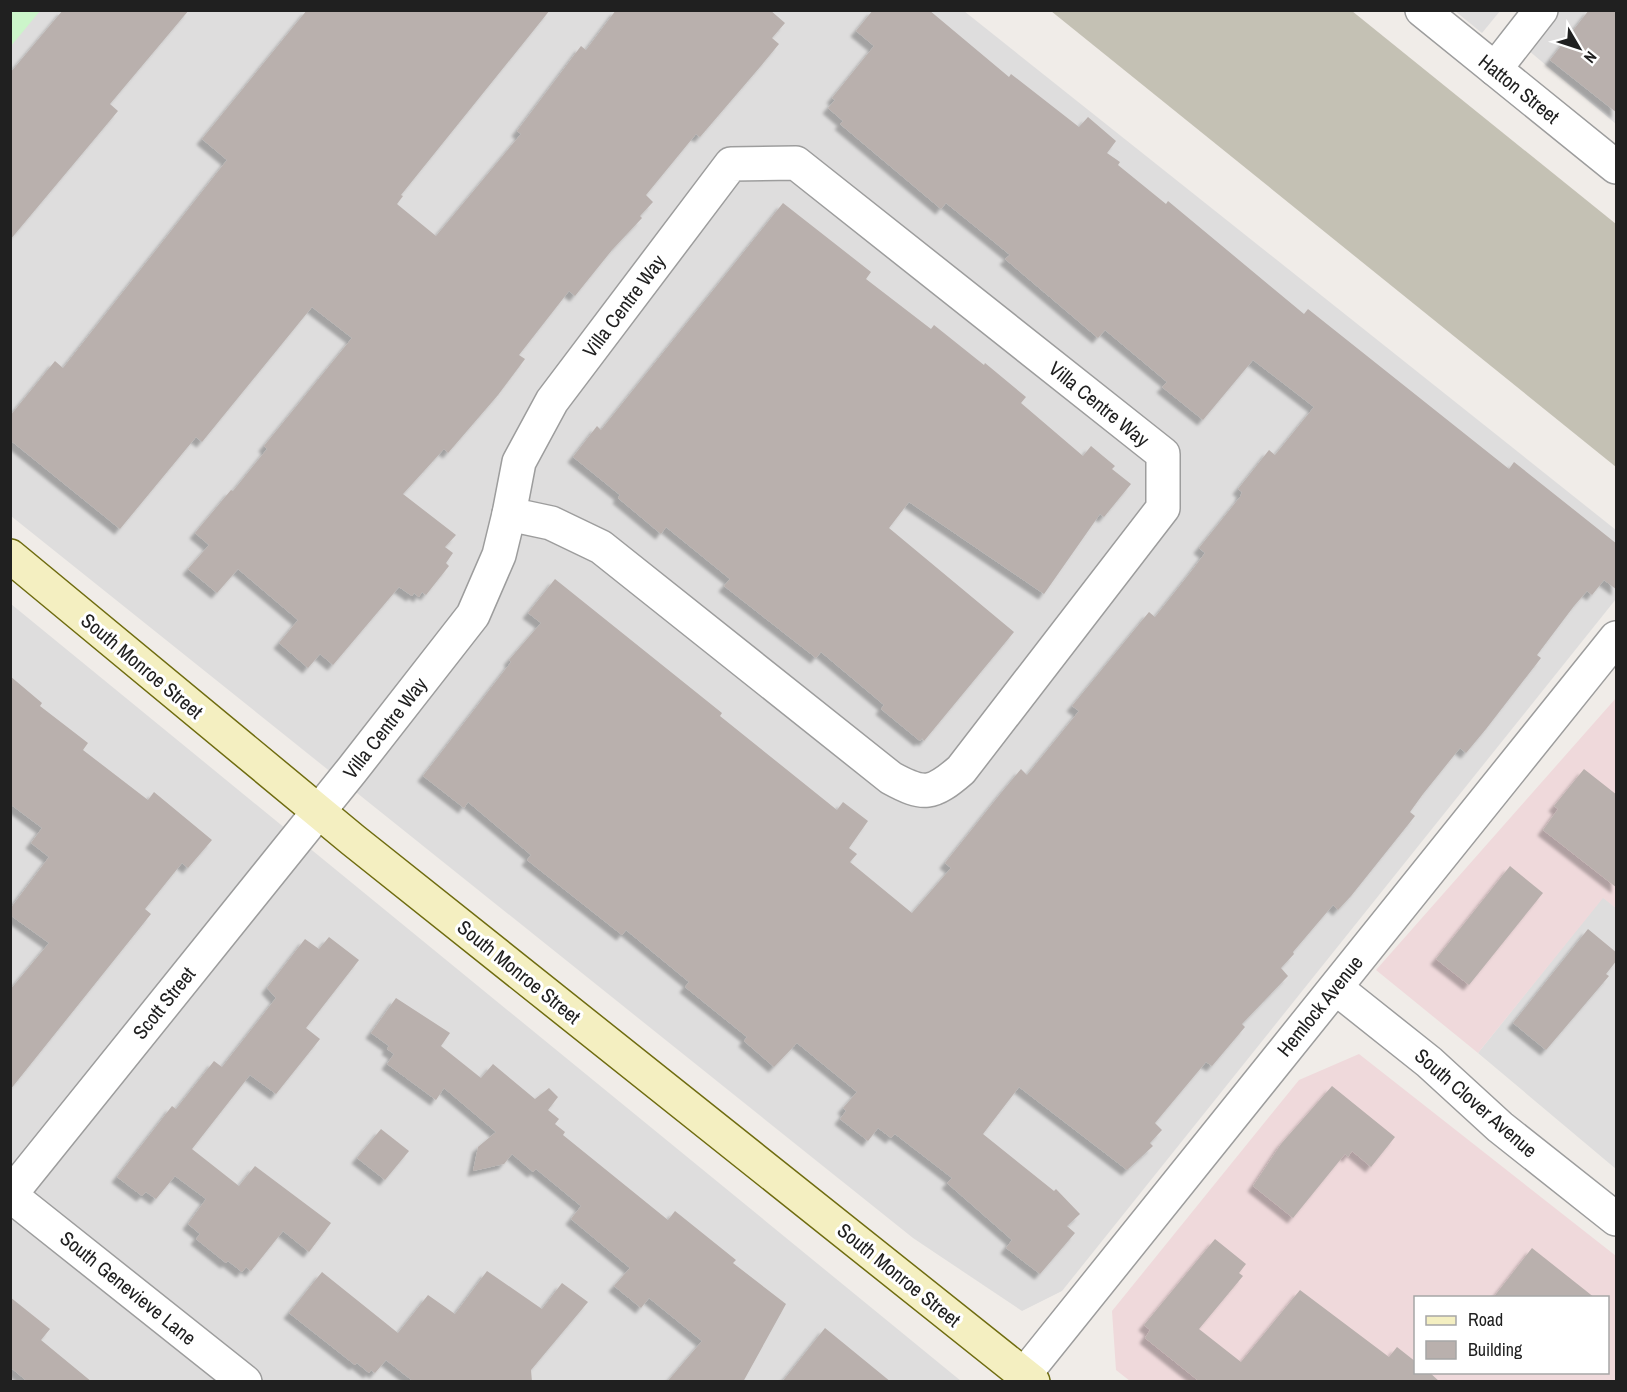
<svg xmlns="http://www.w3.org/2000/svg" width="1627" height="1392" font-family="'Archivo Narrow',sans-serif">
<style>
.residential{fill:#dedddd}
.commercial{fill:#efd9db;fill-rule:evenodd}
.construction{fill:#c4c1b4}
.park{fill:#ccf5ca}
.building{fill:#b9b0ad;filter:url(#shadow)}
.lines{fill:none;stroke-linecap:round;stroke-linejoin:round}
.minor-casing{stroke:#9d9d9d;stroke-width:36}
.secondary-casing{stroke:#6f6c10;stroke-width:36}
.minor{stroke:#fff;stroke-width:33}
.secondary{stroke:#f4efc1;stroke-width:33}
.labels{text-anchor:middle;stroke-width:6;stroke-linejoin:round;paint-order:stroke}
.street-label{font-size:20px;fill:#202020;stroke:#fff}
</style>
<defs>
<filter id="shadow"><feDropShadow dx="-5.5" dy="5.5" stdDeviation="1.5" flood-color="#0004"/></filter>
</defs>
<rect width="100%" height="100%" fill="#f0ece8"/>
<g class="residential">
<polygon points="40,10 964,11 1616,530 1616,599 1062,1291 1022,1311 913,1238 11,516 10,46"/>
<polygon points="1455,11 1500,11 1482,33"/>
<polygon points="1560,11 1616,11 1616,124 1528,50"/>
<polygon points="11,604 961,1381 11,1381"/>
<polygon points="1603,897 1616,908 1616,1169 1478,1053"/>
</g>
<g class="commercial">
<polygon points="1616,698 1616,908 1603,898 1478,1053 1376,970"/>
<path d="M1359,1054l257,202v125h-486l-14,-11 -4,-59 187,-231zM1416,1298h192v74h-192z"/>
</g>
<polygon class="construction" points="1051,11 1352,11 1616,224 1616,467"/>
<polygon class="park" points="11,10 40,11 11,46 10,11"/>
<g class="building">
<polygon points="63,10 189,10 110,104 118,111 10,240 10,73"/>
<polygon points="307,10 550,10 401,195 403,196 397,204 436,236 521,134 517,131 581,46 586,50 616,10 770,10 785,23 772,38 779,44 760,67 700,137 696,134 646,195 653,202 640,216 642,218 612,250 575,296 569,291 519,355 525,359 498,395 448,453 444,449 403,494 456,535 445,547 453,553 446,563 449,566 426,595 422,592 419,597 414,593 412,596 399,587 333,665 320,654 308,668 279,643 298,620 238,569 217,593 188,569 209,545 195,533 231,490 233,491 267,449 264,446 352,338 312,307 202,442 196,437 120,529 10,440 10,416 55,361 63,368 227,160 202,139"/>
<polygon points="873,10 929,10 1009,77 1011,74 1079,127 1088,117 1116,141 1107,153 1120,162 1118,165 1166,204 1168,201 1304,314 1308,309 1509,469 1514,462 1617,544 1617,590 1604,580 1592,595 1587,591 1574,606 1537,655 1541,658 1486,729 1466,753 1460,748 1423,794 1410,812 1415,816 1351,896 1338,910 1333,905 1293,952 1294,954 1281,968 1288,976 1242,1024 1245,1027 1212,1066 1206,1062 1155,1123 1162,1130 1150,1143 1153,1146 1127,1170 1019,1087 983,1134 1054,1191 1056,1189 1080,1214 1067,1226 1075,1233 1040,1274 1006,1248 1012,1240 947,1183 952,1178 895,1134 891,1138 878,1128 868,1141 840,1119 846,1111 843,1108 857,1092 797,1043 774,1067 744,1041 747,1037 685,987 689,982 672,968 626,930 622,935 527,860 531,855 468,802 464,808 423,776 511,662 509,660 541,623 528,613 555,579 722,713 720,716 837,810 843,802 868,821 849,848 857,854 850,862 912,913 951,868 945,863 1001,793 1021,769 1027,775 1079,711 1072,706 1149,612 1155,617 1193,569 1205,553 1199,548 1240,497 1242,492 1238,489 1250,474 1269,450 1275,455 1314,407 1253,360 1203,420 1162,387 1167,382 1105,330 1098,338 1005,259 1010,255 993,241 946,203 941,209 840,124 843,121 828,108 835,100 832,98 874,46 856,31"/>
<polygon points="1589,10 1617,10 1617,113 1550,60"/>
<polygon points="783,203 871,272 866,279 931,329 934,325 984,365 985,363 1026,397 1021,403 1083,456 1091,446 1115,466 1112,469 1131,484 1104,517 1100,514 1044,594 909,502 889,528 1014,632 924,741 922,738 920,741 881,709 884,705 821,652 816,658 724,586 730,579 666,527 661,534 618,498 620,495 573,457 597,426 601,430"/>
<polygon points="10,676 42,703 40,706 88,743 83,750 148,800 154,792 212,840 188,868 182,863 145,909 151,914 10,1090 10,990 49,943 10,915 10,909 49,857 31,843 42,828 10,804"/>
<polygon points="1584,769 1617,795 1617,888 1543,830 1558,809 1554,806"/>
<polygon points="1510,866 1543,893 1469,985 1436,959"/>
<polygon points="1588,929 1617,953 1617,960 1606,974 1609,976 1546,1050 1513,1023"/>
<polygon points="329,937 359,960 306,1028 320,1039 276,1094 250,1075 192,1149 239,1186 255,1166 331,1223 309,1252 283,1231 251,1271 246,1267 242,1272 228,1261 226,1263 196,1239 200,1234 188,1224 206,1199 175,1176 156,1199 146,1192 142,1196 117,1177 172,1106 176,1109 214,1061 222,1067 276,998 267,988 305,939 319,949"/>
<polygon points="396,998 450,1033 441,1046 481,1078 493,1064 535,1099 549,1088 558,1097 548,1110 559,1119 555,1124 565,1132 563,1135 668,1220 675,1211 736,1260 733,1263 786,1304 743,1382 667,1382 702,1341 649,1298 641,1308 614,1286 630,1268 571,1219 581,1206 536,1169 533,1172 512,1154 504,1164 473,1171 478,1147 496,1132 444,1088 436,1100 387,1064 394,1054 387,1049 389,1046 371,1033"/>
<polygon points="1332,1086 1395,1137 1371,1167 1352,1151 1348,1157 1345,1154 1293,1218 1253,1186 1281,1144"/>
<polygon points="381,1129 409,1151 385,1180 357,1158"/>
<polygon points="1215,1239 1246,1264 1239,1273 1243,1276 1199,1329 1241,1362 1300,1290 1389,1357 1397,1347 1416,1362 1416,1372 1429,1372 1440,1382 1200,1382 1145,1338 1150,1330 1144,1325"/>
<polygon points="1532,1248 1595,1298 1493,1298"/>
<polygon points="487,1271 542,1309 562,1283 588,1302 531,1370 532,1382 414,1382 386,1360 375,1373 371,1370 369,1373 357,1363 355,1365 289,1313 322,1272 398,1333 428,1295 455,1314"/>
<polygon points="10,1297 50,1329 41,1340 92,1382 28,1382 10,1367"/>
<polygon points="825,1328 891,1382 782,1382"/>
</g>
<g class="lines">
<g class="minor-casing">
<g id="minor">
<polyline points="1422,10 1616,167"/>
<polyline points="1495,69 1541,10"/>
<path d="M796,163l367,291v54l-202,262c-29,25 -37,26 -70,8l-290,-231 -50,-24 -42,-9 10,-52 33,-61 179,-237z"/>
<polyline points="1336,988 1429,1062 1500,1127 1616,1219"/>
<polyline points="10,1195 352,770 473,615 499,555 509,514"/>
<polyline points="10,1195 245,1382"/>
<polyline points="1024,1375 1616,638"/>
</g>
</g>
<g class="secondary-casing">
<polyline id="secondary" points="10,556 353,840 1033,1382"/>
</g>
<use href="#minor" class="minor"/>
<use href="#secondary" class="secondary"/>
</g>
<g class="labels">
<g class="street-label">
<text transform="translate(1519 89) rotate(39)" y="7">Hatton Street</text>
<text transform="translate(624 306) rotate(-53)" y="7">Villa Centre Way</text>
<text transform="translate(1099 404) rotate(39)" y="7">Villa Centre Way</text>
<text transform="translate(142 666) rotate(40)" y="7">South Monroe Street</text>
<text transform="translate(385 728) rotate(-52)" y="7">Villa Centre Way</text>
<text transform="translate(519 972) rotate(39)" y="7">South Monroe Street</text>
<text transform="translate(164 1003) rotate(-51)" y="7">Scott Street</text>
<text transform="translate(1320 1006) rotate(-51)" y="7">Hemlock Avenue</text>
<text transform="translate(1476 1103) rotate(41)" y="7">South Clover Avenue</text>
<text transform="translate(899 1275) rotate(39)" y="7">South Monroe Street</text>
<text transform="translate(128 1288) rotate(39)" y="7">South Genevieve Lane</text>
</g>
</g>
<rect width="1627" height="1392" fill="none" stroke="#202020" stroke-width="24"/>
<rect x="1414" y="1296" width="195" height="78" fill="#ffffff" stroke="#a6a6a6" stroke-width="1.5"/>
<rect x="1426" y="1316" width="30" height="9" fill="#f4efc1" stroke="#a6a6a6" stroke-width="1.5"/>
<text x="1468" y="1326" font-size="18" fill="#202020">Road</text>
<rect x="1426" y="1341" width="30" height="18" fill="#b9b0ad" stroke="#a6a6a6" stroke-width="1.5"/>
<text x="1468" y="1356" font-size="18" fill="#202020">Building</text>
<g transform="translate(1579 48) rotate(129)" stroke="#ffffff" stroke-width="4.5" paint-order="stroke">
<path d="M0-4.5L10 22L0 15L-10 22Z" fill="#202020"/>
<text y="-9" font-size="16" font-weight="bold" text-anchor="middle" fill="#202020">N</text>
</g>
</svg>
